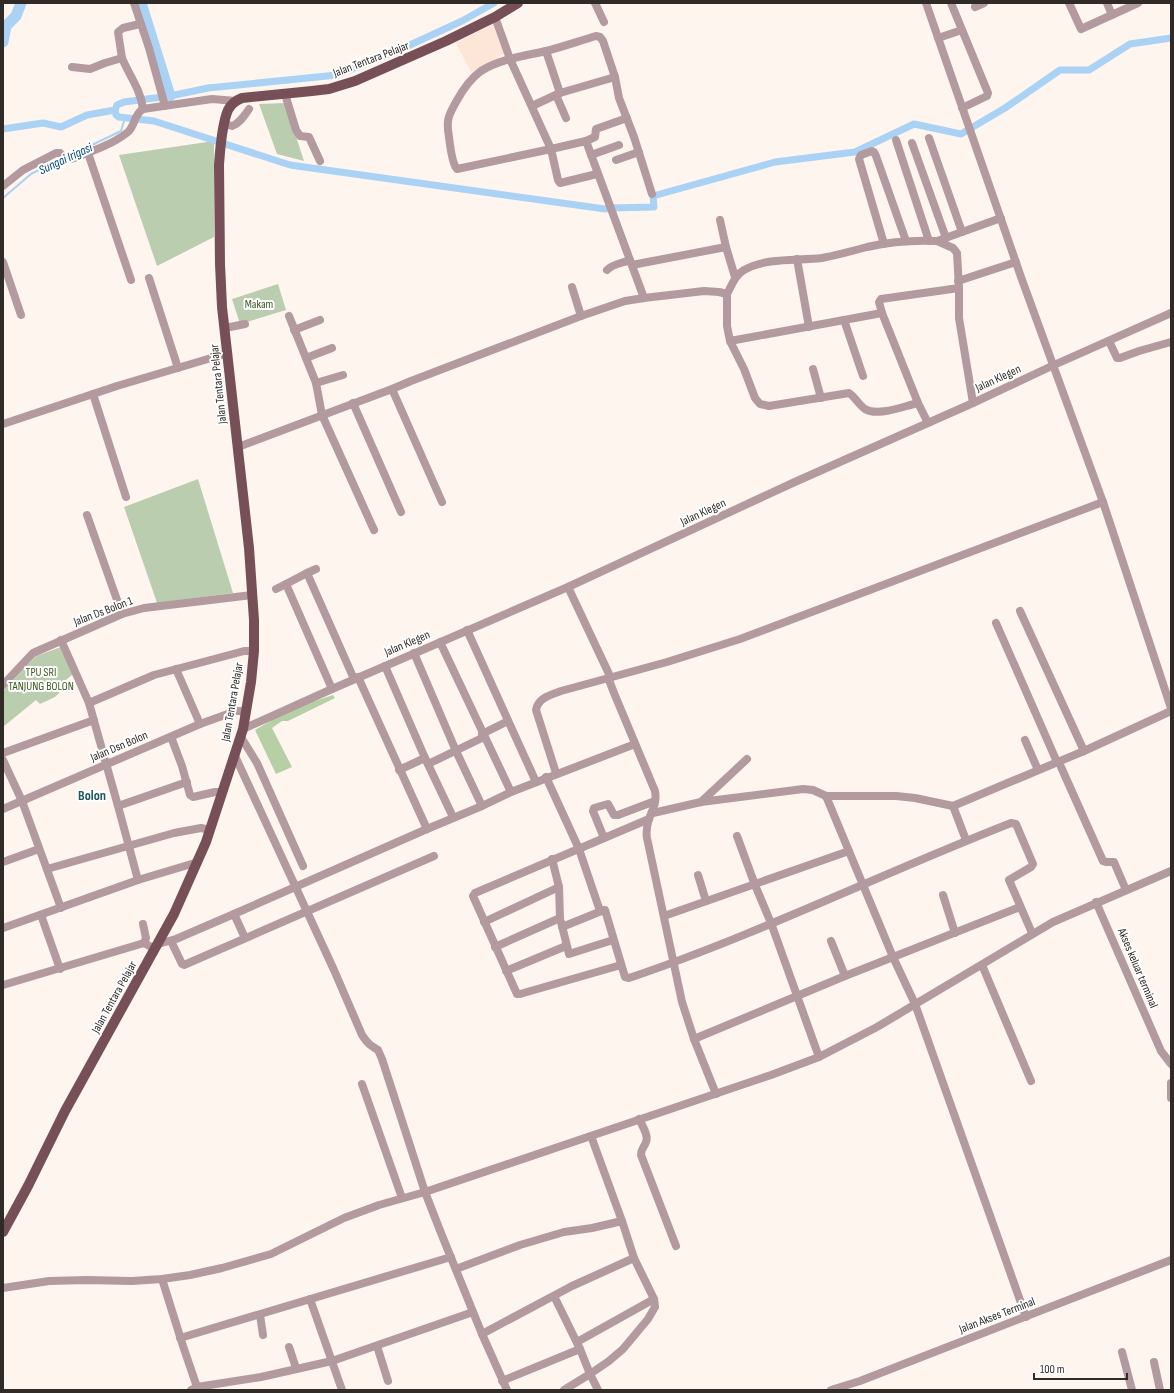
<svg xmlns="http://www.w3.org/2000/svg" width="1174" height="1393" font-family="'Sofia Sans Condensed',sans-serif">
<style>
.built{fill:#fde6d7}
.green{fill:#bbcdaf}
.forest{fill:#b6cfa4}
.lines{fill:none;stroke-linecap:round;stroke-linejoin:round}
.stream{stroke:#aad2f4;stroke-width:2}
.canal{stroke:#aad2f4;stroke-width:7}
.river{stroke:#aad2f4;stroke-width:11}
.minor{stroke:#b29a9e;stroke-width:8}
.major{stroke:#774f57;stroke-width:10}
.labels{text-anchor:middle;stroke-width:4;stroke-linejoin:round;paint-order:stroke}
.street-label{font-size:12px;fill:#312b27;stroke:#fff}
.park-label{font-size:12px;fill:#3a591e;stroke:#fff}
.water-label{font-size:13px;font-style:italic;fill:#034772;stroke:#fff}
.quarter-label{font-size:14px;font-weight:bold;fill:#1f5862;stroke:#fff}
</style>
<rect width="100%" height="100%" fill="#fef5ee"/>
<polygon class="built" points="495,23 506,53 471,72 456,43"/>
<g class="green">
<polygon points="285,103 304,161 277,154 259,104"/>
<polygon points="214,141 214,237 157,266 119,155"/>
<polygon points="278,284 286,310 240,324 232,299"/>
<polygon points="198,479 233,593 157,603 124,507"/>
<polygon points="61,647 73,674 60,685 63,689 55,697 40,704 36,700 3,727 3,691 36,656"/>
</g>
<polygon class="forest" points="333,695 335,698 288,721 282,721 272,728 292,767 276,774 255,730 279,716 310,701 315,701"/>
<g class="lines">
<g class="stream">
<polyline points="71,155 121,131 125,118"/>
<polyline points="3,198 31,174 61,159"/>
</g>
<g class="canal">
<polyline points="115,110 116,115 119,117 154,121 290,165 605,209 610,208 654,207 653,196 775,162 855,152 914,124 961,134 1005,108 1060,70 1089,70 1130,44 1171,38"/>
<polyline points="3,129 43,123 61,127 87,115 115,110 117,105 124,102 170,96 208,88 337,75 397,51 462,21 494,3"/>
</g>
<g class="river">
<polyline points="141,3 170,96"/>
<polyline points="3,42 6,26 16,16 21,3"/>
</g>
<g class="minor">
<polyline points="134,3 149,48 165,106"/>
<polyline points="595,3 604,22"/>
<polyline points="926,3 1021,277 1103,502 1171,708"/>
<polyline points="951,3 988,93 987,96 962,108"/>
<polyline points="1069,3 1081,29 1138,3"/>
<polyline points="1107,3 1112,15"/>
<polyline points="975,7 984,3"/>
<polyline points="495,17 510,59 551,149 586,141 644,298"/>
<polyline points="938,38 962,30"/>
<polyline points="546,51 560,93"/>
<polyline points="122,58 118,32 123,28 140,24"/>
<path d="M72,67l18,2 15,-6 17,-5c7,17 19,32 21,51"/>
<polyline points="285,94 296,130 300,136 309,137 320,161"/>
<polyline points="556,95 566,118"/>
<polyline points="532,106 560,93 615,77"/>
<path d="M225,124l7,2c8,-3 12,-10 17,-17"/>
<polyline points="929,138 962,232"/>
<polyline points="896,140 929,241"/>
<polyline points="586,141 595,137 596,129 627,118"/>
<polyline points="912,143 946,238"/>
<polyline points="88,153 131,280"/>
<polyline points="591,155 619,145"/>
<polyline points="616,160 639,152"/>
<path d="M597,174l-37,9 -2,-3 -7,-31 -94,20c-5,-5 -7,-24 -8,-32 -3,-16 -1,-21 7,-35 6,-11 15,-24 25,-31 19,-12 43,-15 65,-20 16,-4 33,-10 50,-15l4,1 3,4 12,36 4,21 15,39 18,57"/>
<path d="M3,186l20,-16 33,-17h4l5,6h6c19,-7 41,-14 57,-27 7,-6 6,-18 15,-23l69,-10 24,2"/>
<polyline points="720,220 726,247"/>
<polyline points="884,244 859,159 861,155 872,151 874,152 876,156 906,241"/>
<polyline points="797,259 809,327"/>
<polyline points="3,262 21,315"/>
<polyline points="632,265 726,247 735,277"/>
<path d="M607,270c5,-6 16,-7 23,-10"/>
<polyline points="149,278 178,368"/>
<polyline points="958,281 1016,262"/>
<polyline points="572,287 581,316"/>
<polyline points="959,288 957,253 953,248 937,241 1001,218"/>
<path d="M727,294c5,-9 8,-19 17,-24 24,-13 52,-9 78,-12 15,-3 30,-7 45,-11 22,-5 47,-7 70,-6"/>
<polyline points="882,313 879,302 881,299 959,288 959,318 973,403"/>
<polyline points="289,316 316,383 322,415 374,530"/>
<polyline points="844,320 863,376"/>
<polyline points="225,328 245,324"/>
<polyline points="294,330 320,320"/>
<polyline points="730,341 882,313 918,403"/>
<polyline points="1109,341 1117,358 1120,358 1139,351 1171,342"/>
<polyline points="306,358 332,348"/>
<polyline points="813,369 821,398"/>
<polyline points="316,383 343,375"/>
<polyline points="392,389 442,502"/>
<polyline points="93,394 126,497"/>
<polyline points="353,403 401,512"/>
<polyline points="3,424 117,386 228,353"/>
<path d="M238,447l154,-58 19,-8 170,-65 44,-15 19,-3 60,-7 15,1 8,2v32l3,15 14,28 11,29 5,6 9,2 80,-13c6,4 10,12 16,16 13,8 39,-3 53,-6l10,20"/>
<polyline points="87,515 122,614"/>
<polyline points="307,573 316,569"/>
<path d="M568,587l41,87v6l5,13 41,98c2,12 -2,17 -6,28 -2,6 -3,13 -2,19l35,164 12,37 22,55"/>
<polyline points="276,589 286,584"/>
<polyline points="1020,611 1084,751"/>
<polyline points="996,623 1057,762"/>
<polyline points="467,630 536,782"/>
<polyline points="61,640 89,703 118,806 138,880"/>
<polyline points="440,642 511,792"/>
<polyline points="414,653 456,751 482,806"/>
<polyline points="385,666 425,758 453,817"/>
<polyline points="176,669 200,724"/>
<polyline points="358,677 427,829"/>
<polyline points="3,685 33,653 122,614 144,608 252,595"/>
<polyline points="332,689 286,584 307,573 354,679"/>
<polyline points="89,703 154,675 233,654 244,651 254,651"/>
<polyline points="243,729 332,689 568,587 797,481 973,403 1054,365 1171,313"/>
<polyline points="482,734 508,721"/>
<polyline points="171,737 182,766 190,795 193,797 215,792 223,792"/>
<polyline points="241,737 257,763 303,866"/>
<polyline points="1025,740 1038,770"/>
<polyline points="3,753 94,720"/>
<path d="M235,756l99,214 28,65c6,9 8,10 16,15l4,9 43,133 16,41 41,101 25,56"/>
<polyline points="3,760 22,801 61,908"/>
<polyline points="428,764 484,737"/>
<polyline points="1061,767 1103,861 1107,862 1114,862 1126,890"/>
<polyline points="399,770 425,758"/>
<path d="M556,773l-20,-63c2,-12 14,-15 25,-19l106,-29 73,-23 363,-137"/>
<polyline points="546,777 579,849 600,911"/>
<polyline points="826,796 893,957 915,1004 1026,1317"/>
<polyline points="701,802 747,759"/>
<polyline points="118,806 187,782"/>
<polyline points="3,809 200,724 236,711 246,711"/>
<polyline points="653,813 701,802 803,789 813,790 826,796 896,796 915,798 953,806"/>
<polyline points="737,836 755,885 771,923 819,1057"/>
<polyline points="604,838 593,811 594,808 608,804 614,815 618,815 655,801"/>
<polyline points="966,840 953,806 1084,751 1171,711"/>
<polyline points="552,859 559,887"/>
<polyline points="3,862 39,849"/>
<polyline points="47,869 174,833 201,828 210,830"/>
<polyline points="698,875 706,901"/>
<polyline points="943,895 955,933"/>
<polyline points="1096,902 1161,1051 1171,1064"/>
<path d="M605,910l20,67 4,1c130,-44 254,-105 382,-155l5,1 17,40 -2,3 -22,13 23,53"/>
<polyline points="234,914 245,938"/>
<polyline points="41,915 60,969"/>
<polyline points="664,916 849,851"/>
<polyline points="484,922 559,887 560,918 495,947"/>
<polyline points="561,922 569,954 613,940"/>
<polyline points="143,924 146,938 144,943"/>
<polyline points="562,927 604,910"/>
<polyline points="3,928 138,880 198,862"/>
<polyline points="171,941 182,964 184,965 434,856"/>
<polyline points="831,941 845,976"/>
<polyline points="158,944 176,939 234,914 427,829 482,806 511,792 635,744"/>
<polyline points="621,965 520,994 517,994 473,896 475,893 649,819"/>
<polyline points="982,965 1031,1081"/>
<polyline points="506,971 566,946"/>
<polyline points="3,985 144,943 155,949"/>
<polyline points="694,1039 845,976 1020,907"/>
<polyline points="1171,1083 1171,1098"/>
<polyline points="362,1084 402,1198"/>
<path d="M639,1119c3,6 10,17 7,23 -2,6 -5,6 -5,13l35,91"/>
<polyline points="591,1136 622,1221"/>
<polyline points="456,1269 520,1245 564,1232 592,1228 622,1221 634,1258 654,1299 655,1307 648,1319 623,1349 609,1361 590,1374 580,1349"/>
<polyline points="162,1279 183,1346 197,1387 191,1390"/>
<polyline points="3,1288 49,1281 86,1280 132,1281 162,1279 190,1275 222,1268 271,1254 344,1218 379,1205 425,1192 771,1075 819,1057 877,1027 1053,922 1171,871"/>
<polyline points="310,1299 342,1390"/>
<polyline points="260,1315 263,1335"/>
<polyline points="482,1334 572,1286 634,1258"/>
<polyline points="180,1338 451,1257"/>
<polyline points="577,1342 654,1299"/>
<polyline points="377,1346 388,1381"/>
<polyline points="289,1347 296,1368"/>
<polyline points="1122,1352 1132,1390"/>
<polyline points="1154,1362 1160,1390"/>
<polyline points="502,1381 580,1349 554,1296"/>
<polyline points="197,1387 261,1377 332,1361 473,1312"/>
<polyline points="564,1390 590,1374 598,1390"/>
<polyline points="831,1390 860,1381 1171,1260"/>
</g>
<path class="major" d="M3,1232l25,-46 37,-75 109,-197 32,-72 37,-113 8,-47 3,-31v-31l-5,-72 -27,-241 -2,-43 -1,-99c1,-15 3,-41 9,-55 3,-6 9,-10 14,-12l70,-7 17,-2 26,-8 91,-40 49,-24 23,-14"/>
</g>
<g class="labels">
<g class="street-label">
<text transform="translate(371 59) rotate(-21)" y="4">Jalan Tentara Pelajar</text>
<text transform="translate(998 378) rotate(-25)" y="4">Jalan Klegen</text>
<text transform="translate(218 384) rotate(-96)" y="4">Jalan Tentara Pelajar</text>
<text transform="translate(703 512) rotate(-25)" y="4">Jalan Klegen</text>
<text transform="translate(103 611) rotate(-21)" y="4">Jalan Ds Bolon 1</text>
<text transform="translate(407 643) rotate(-23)" y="4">Jalan Klegen</text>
<text transform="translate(232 702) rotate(-80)" y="4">Jalan Tentara Pelajar</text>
<text transform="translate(119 746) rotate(-23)" y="4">Jalan Dsn Bolon</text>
<text transform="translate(1138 968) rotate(67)" y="4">Akses keluar terminal</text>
<text transform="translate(114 997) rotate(-61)" y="4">Jalan Tentara Pelajar</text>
<text transform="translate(997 1315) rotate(-21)" y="4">Jalan Akses Terminal</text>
</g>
<g class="park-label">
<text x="259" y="308">Makam</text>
<text x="41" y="676">TPU SRI<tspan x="41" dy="14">TANJUNG BOLON</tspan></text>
</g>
<g class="water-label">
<text transform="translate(65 158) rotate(-25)" y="5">Sungai Irigasi</text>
</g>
<g class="quarter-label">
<text x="92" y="800">Bolon</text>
</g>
</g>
<rect width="1174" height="1393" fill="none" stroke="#312b27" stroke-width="8"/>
<path d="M1034 1373v6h93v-6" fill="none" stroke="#312b27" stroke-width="2"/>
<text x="1040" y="1373" font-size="12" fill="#312b27" stroke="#ffffff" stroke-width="3" paint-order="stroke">100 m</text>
</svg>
